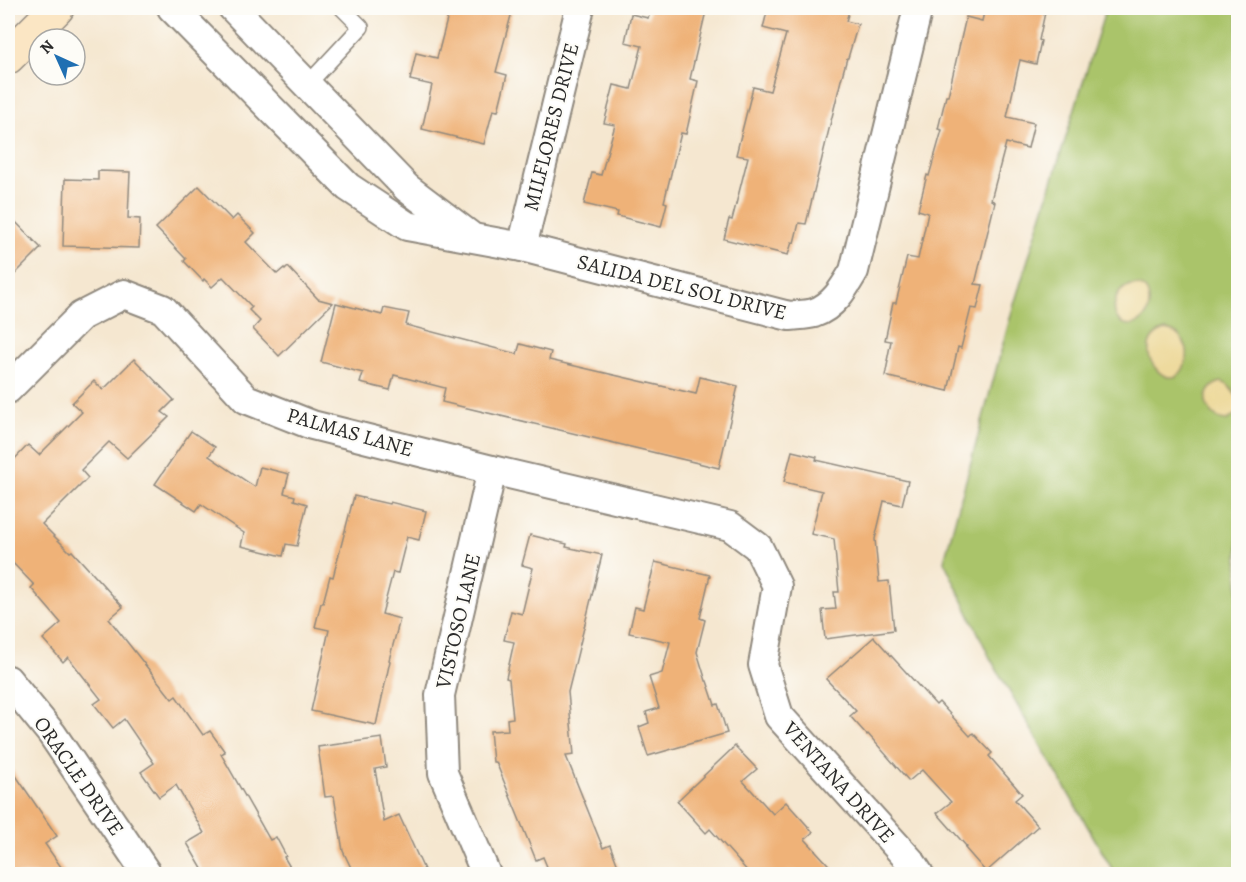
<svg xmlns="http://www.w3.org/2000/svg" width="1246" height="882" font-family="Alegreya,serif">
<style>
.green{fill:#aac46a;stroke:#6a784a;stroke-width:1.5}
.sand{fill:#eeda9e;stroke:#8c8264;stroke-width:1.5}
.building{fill:#efb278}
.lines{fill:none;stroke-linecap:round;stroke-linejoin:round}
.lane-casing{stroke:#90897e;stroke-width:18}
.street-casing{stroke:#90897e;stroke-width:32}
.secondary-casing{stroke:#90897e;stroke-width:36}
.lane{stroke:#fff;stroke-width:15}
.street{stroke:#fff;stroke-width:28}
.secondary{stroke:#fbe6c4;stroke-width:33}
.labels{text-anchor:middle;stroke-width:4.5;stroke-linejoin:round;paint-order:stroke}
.street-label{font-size:21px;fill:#2b2b2b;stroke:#fdfcf7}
</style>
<rect width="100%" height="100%" fill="#fdfcf7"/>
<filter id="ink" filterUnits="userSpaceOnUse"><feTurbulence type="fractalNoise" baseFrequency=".0167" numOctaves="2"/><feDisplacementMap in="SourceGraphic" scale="12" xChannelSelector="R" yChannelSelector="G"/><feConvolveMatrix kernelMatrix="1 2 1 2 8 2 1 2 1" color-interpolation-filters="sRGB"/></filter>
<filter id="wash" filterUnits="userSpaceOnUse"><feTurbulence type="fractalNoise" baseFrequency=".008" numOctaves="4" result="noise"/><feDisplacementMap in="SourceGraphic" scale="24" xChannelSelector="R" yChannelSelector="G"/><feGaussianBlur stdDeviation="1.35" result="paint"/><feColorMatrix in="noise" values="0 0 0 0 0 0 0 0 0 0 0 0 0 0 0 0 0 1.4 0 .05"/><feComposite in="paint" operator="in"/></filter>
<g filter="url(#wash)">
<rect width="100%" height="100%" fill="#f5e7d0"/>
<polygon class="green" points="1106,8 1238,8 1238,874 1115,874 990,658 944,561 1012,311"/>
<g class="sand">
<path d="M1130,285c11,-1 18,3 19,15 3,31 -40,34 -34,2 2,-9 7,-14 15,-17z"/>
<path d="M1166,330c15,2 25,18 20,32 -14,44 -63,-20 -20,-32z"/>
<path d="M1222,382l6,3 10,13v14l-10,8c-12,0 -18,-7 -22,-17 -1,-10 5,-19 16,-21z"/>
</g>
<g id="blocks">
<g class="building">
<polygon points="450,8 513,8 496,72 507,75 498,111 493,110 484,144 422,129 432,85 410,80 416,53 437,58"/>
<polygon points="651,8 691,8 706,11 690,79 698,81 686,134 681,133 664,202 667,203 661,227 617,216 618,212 584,204 592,173 601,175 615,125 604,123 614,85 631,89 642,46 625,42 631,14 648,18"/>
<polygon points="768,8 850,8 846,21 858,24 848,58 847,58 841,80 806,224 799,223 794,243 792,242 788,255 724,239 729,219 732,220 748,157 736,155 753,87 770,91 786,34 763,28"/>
<polygon points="985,8 1046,8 1039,40 1041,41 1036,64 1020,60 1007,117 1034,123 1028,148 1006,143 991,200 995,202 975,284 983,285 977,309 971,308 961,348 958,347 948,391 885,376 888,361 887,361 891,341 885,340 893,303 896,303 907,257 918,259 928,213 918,210 927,175 929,176 942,130 938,129 946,96 948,96 966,17 982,21"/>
<polygon points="98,171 130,172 128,218 140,219 139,248 63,246 65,179 98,180"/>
<polygon points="199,186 232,220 237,215 255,233 246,242 277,274 284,268 285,270 288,267 318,299 333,303 279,356 253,329 260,321 249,310 252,307 223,277 212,287 204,279 203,281 184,261 186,259 156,228"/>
<polygon points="8,214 41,248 8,281"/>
<polygon points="336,303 382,315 384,308 409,313 406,325 517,354 520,344 551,352 549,360 696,394 700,377 738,386 719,468 442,402 445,388 394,375 390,390 360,383 363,373 321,362"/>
<polygon points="134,359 174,400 162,412 169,417 127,458 109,442 81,470 88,478 42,524 70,552 72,551 123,607 109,619 172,699 176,696 203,735 210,731 225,752 221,754 270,840 276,837 286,856 284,857 294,874 205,874 187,843 204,833 176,785 159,797 141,772 154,763 124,719 113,728 94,704 101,699 68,657 63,662 43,639 61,623 31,588 34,585 8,558 8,466 28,445 39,455 82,412 72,403 94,381 103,390"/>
<polygon points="191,431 215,447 209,456 255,487 260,467 289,474 284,493 295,496 294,500 307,504 297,546 286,544 283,556 241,546 244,533 201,504 196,511 155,484"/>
<polygon points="792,451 817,457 816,460 908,481 902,505 884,501 875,539 879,582 889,581 894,630 825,639 822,610 836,609 834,592 839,592 834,539 811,534 822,491 784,482"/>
<polygon points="354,496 389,504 390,502 426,511 419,540 407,537 398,573 393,572 382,614 400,619 389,660 390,661 376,725 311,711 329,630 315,627 321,603 323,603 330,576 333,577"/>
<polygon points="530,535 567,544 566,547 602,555 568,692 574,755 566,756 603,848 610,845 621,874 550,874 543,857 536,860 496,762 493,762 490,731 508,730 507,719 513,718 509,679 506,678 514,642 504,640 511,611 522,614 533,568 522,565"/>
<polygon points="655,562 710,575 700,618 705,620 697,652 706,681 707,681 715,705 718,704 727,733 648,756 639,727 649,723 646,712 659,708 649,677 662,673 670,642 629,633 635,607 643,609"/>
<polygon points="874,637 936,705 939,702 970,736 973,733 992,753 989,756 1022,794 1015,800 1038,826 986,872 965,848 967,847 937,813 951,802 922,770 909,781 868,734 867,735 850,716 856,711 826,679"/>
<polygon points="382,738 386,767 375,769 384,822 399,815 426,874 354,874 343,851 334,796 325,797 318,747"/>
<polygon points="735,746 757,769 743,781 773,814 786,802 813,832 805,839 837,874 750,874 710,829 706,833 677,801"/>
<polygon points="8,764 57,836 45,844 66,874 8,874"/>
</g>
</g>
</g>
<g filter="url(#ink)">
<use href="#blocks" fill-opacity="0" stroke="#90897e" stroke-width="1.5"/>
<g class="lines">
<g class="lane-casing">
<polyline id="lane" points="308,84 361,27 342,8"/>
</g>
<g class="street-casing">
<g id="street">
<path d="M172,8l176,179 59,39 115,21 267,69c8,-1 18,-1 25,-3 20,-7 30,-25 40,-42l64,-263"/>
<polyline points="233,8 407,188 469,235"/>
<polyline points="522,247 580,8"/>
<polyline points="8,389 81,316 124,294 163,309 246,399 312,425 492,470 730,526 758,547 777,586 763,665 779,716 911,862 919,874"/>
<polyline points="8,680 52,734 147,874"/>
<polyline points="486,874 443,773 440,695 492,470"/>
</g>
</g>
<g class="secondary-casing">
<polyline id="secondary" points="8,57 57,8"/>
</g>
<use href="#lane" class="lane"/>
<use href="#street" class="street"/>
<use href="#secondary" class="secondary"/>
</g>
</g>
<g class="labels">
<g class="street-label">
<text transform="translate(551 127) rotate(-76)" y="7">MILFLORES DRIVE</text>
<text transform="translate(682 287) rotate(14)" y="7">SALIDA DEL SOL DRIVE</text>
<text transform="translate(350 432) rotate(16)" y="7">PALMAS LANE</text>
<text transform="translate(458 621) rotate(-77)" y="7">VISTOSO LANE</text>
<text transform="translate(79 776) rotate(55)" y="7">ORACLE DRIVE</text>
<text transform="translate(839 782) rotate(48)" y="7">VENTANA DRIVE</text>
</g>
</g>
<rect width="1246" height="882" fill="none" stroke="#fdfcf7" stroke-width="30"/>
<g transform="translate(57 57) rotate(315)"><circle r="28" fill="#fdfcf7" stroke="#a9a8a5" stroke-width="1.5"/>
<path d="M0-4.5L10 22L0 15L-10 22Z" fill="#1f6fb2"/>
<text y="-9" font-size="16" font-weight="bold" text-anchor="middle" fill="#2b2b2b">N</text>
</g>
</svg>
